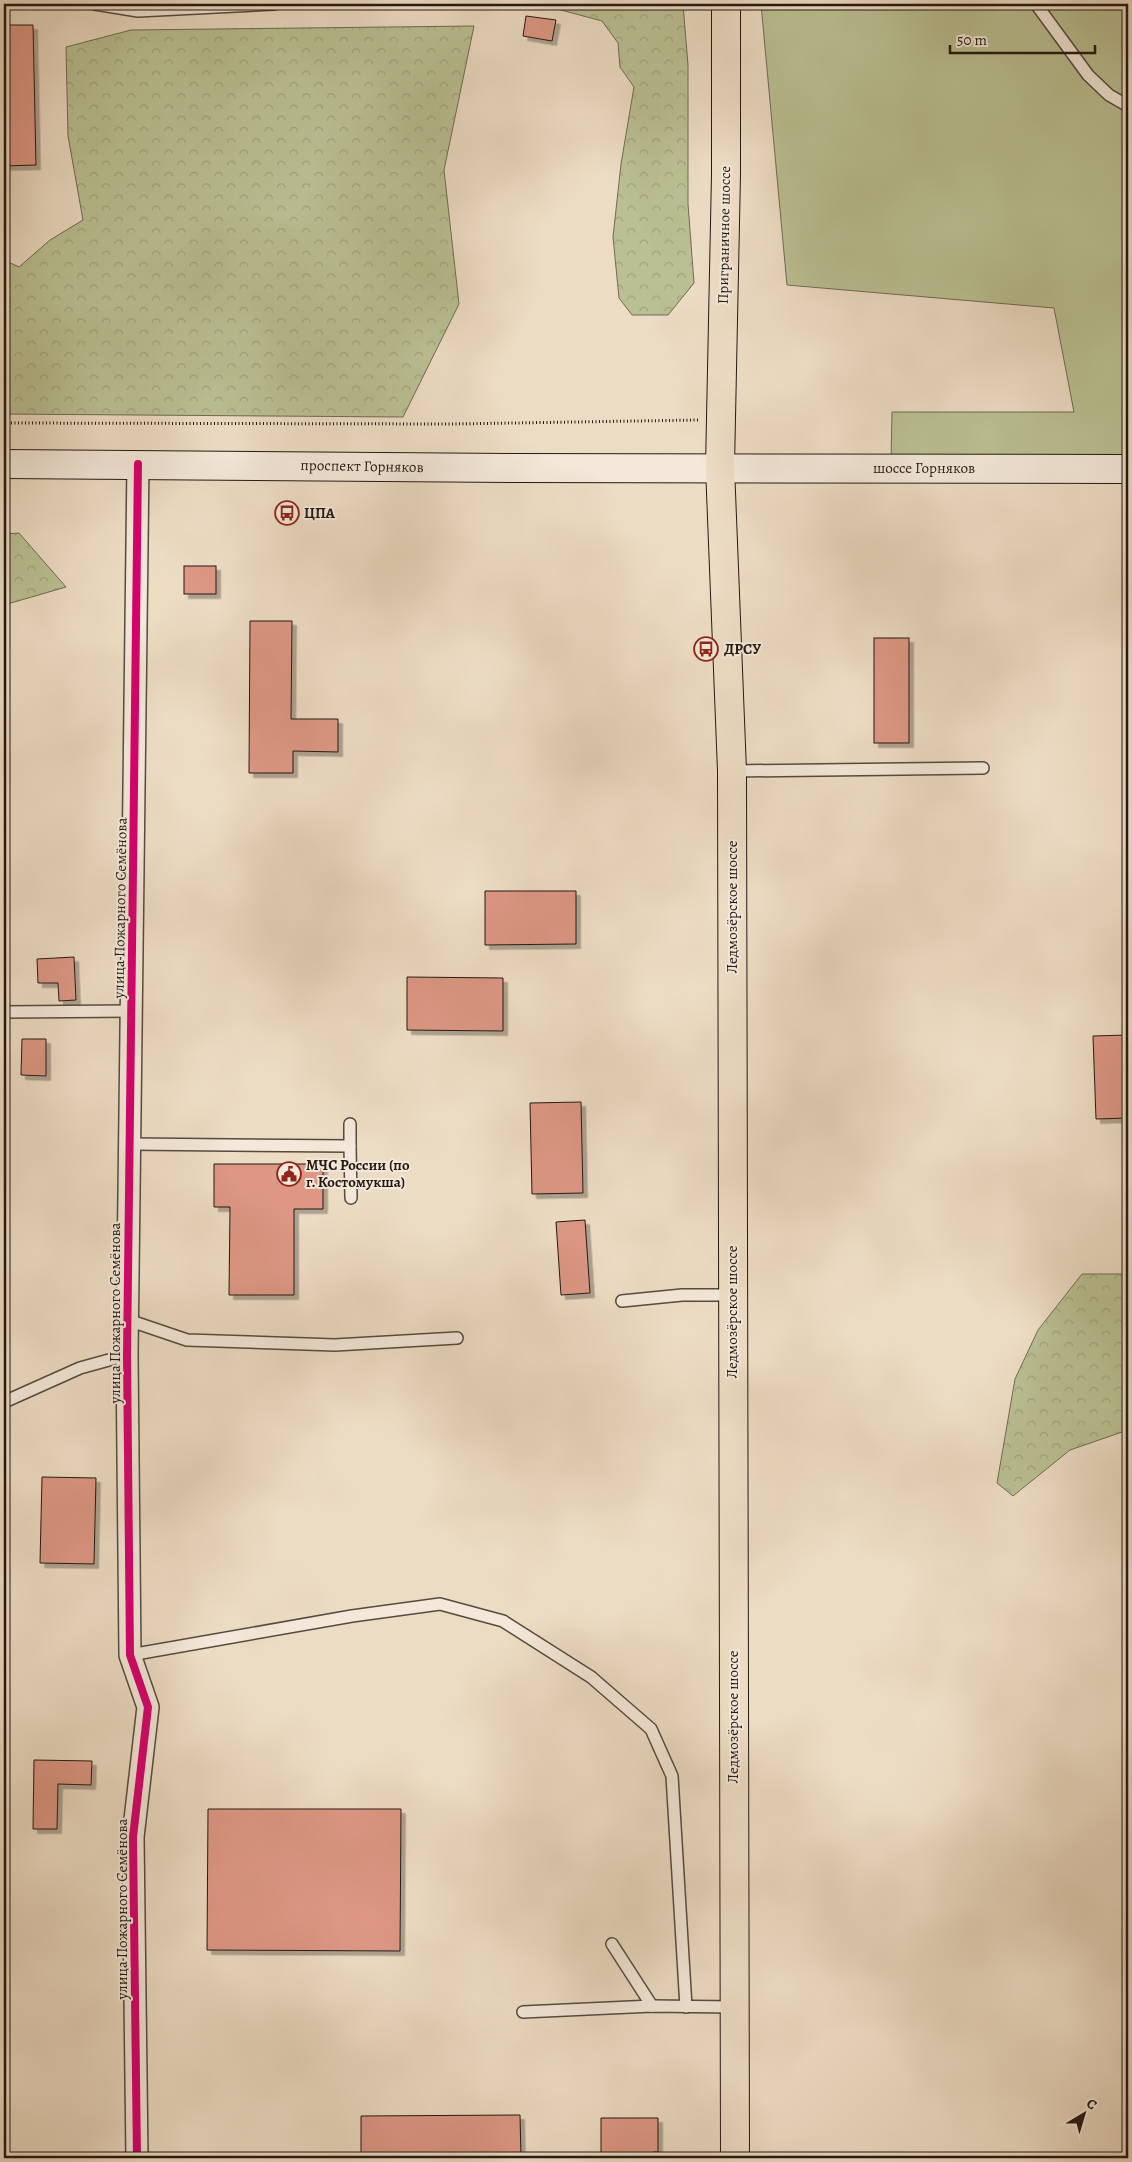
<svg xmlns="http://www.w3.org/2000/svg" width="1132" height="2162" font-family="Alegreya,serif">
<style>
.grass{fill:#bac093;stroke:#6e6c52}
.forest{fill:url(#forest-crowns);stroke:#6e6c52}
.building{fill:#dd9784;stroke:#231912;filter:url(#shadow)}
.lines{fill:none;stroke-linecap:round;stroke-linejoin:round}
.lane-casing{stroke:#564a3e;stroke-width:14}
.street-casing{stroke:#564a3e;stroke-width:24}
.secondary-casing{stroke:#231912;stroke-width:30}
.primary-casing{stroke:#231912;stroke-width:30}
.path{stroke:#231912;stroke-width:3;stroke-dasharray:1 2.5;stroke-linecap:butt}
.lane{stroke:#f3e8d9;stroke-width:11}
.street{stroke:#f3e8d9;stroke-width:21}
.secondary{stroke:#f3e8d9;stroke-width:28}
.primary{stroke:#eddcc4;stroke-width:28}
.cycleway-casing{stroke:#f3e8d9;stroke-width:11}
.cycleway{stroke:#d6006c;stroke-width:8}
.labels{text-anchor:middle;stroke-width:4;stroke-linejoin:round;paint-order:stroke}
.street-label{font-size:15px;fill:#231912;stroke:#f3e8d9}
.poi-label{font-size:15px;font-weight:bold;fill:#231912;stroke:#f3e8d9;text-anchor:start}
</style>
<defs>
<pattern id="forest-crowns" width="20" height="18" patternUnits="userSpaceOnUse" patternTransform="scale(1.25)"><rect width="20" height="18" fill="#bac093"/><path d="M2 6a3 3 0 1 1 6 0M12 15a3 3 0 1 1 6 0" fill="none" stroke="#a0a47e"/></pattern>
<filter id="shadow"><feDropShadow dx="4.5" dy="4.5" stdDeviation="0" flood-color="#0004"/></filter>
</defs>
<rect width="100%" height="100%" fill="#eddcc4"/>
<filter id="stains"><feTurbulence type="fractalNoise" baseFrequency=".004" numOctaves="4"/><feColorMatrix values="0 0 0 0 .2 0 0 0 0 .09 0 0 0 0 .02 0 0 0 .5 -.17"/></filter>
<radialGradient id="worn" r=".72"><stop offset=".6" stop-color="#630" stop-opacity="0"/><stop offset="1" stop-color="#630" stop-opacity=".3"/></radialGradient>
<polygon class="grass" points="761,4 1128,4 1128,456 891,461 892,412 1074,412 1054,308 787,285"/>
<g class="forest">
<polygon points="546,4 683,4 688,65 688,204 694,283 668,315 632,315 619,298 613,237 621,164 634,87 620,67 618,43 602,21 546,6"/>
<polygon points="474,26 444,170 459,304 403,417 4,414 4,260 19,267 50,240 83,220 68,136 66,47 131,30"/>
<polygon points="19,533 66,587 4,605 4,534"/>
<polygon points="1082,1274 1128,1274 1128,1432 1125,1431 1070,1450 1013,1496 997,1483 1015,1379 1038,1330"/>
</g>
<g class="building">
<polygon points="526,16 556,20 552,41 523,36"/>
<polygon points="4,25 33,25 36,165 4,166"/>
<rect x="184" y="566" width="32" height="28"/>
<polygon points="250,621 292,621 291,719 338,719 338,752 293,751 293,773 249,773"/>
<rect x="874" y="638" width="35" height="105"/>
<polygon points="485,891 576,891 576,944 485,945"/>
<polygon points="74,957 76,1000 59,1001 58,983 38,983 37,959"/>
<polygon points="407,977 503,978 503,1031 407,1030"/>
<polygon points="1128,1035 1128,1118 1096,1119 1093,1036"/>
<polygon points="22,1039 46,1039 46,1076 21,1075"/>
<polygon points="581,1102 583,1193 532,1194 530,1103"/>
<polygon points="214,1164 323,1164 323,1209 294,1209 294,1295 229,1295 230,1207 214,1207"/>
<polygon points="585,1220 590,1293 561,1295 556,1222"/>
<polygon points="42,1477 96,1478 94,1564 40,1563"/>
<polygon points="34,1760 92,1761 91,1785 58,1784 57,1829 33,1829"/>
<polygon points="208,1809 401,1809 400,1951 207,1950"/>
<polygon points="520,2115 521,2158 361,2158 361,2116"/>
<polygon points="601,2118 658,2118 658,2152 653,2152 652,2158 615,2158 615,2154 601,2154"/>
</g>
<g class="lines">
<g class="lane-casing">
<g id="lane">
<polyline points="95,4 138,11 274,4"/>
<polyline points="1036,4 1088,75 1109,95 1128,106"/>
<polyline points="732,771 983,768"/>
<polyline points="4,1012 132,1011"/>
<polyline points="130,1144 350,1146 350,1124"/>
<polyline points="350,1146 351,1198"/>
<polyline points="622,1301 682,1295 732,1295"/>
<polyline points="128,1320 187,1340 335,1345 457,1338"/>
<polyline points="4,1402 80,1368 127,1355"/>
<polyline points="130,1655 352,1616 440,1604 503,1621 591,1677 651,1729 672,1776 686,2007"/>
<polyline points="612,1944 652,2006"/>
<polyline points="523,2012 652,2006 735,2007"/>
</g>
</g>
<g class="street-casing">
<polyline id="street" points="137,2158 133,1837 148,1707 130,1655 127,1355 138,464"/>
</g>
<g class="secondary-casing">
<polyline id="secondary" points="4,464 511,468 1128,469"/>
</g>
<g class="primary-casing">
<polyline id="primary" points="726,4 726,174 720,467 732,771 735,2158"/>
</g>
<polyline class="path" points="4,423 451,424 698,420"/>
<use href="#lane" class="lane"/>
<use href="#street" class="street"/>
<use href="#secondary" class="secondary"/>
<use href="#primary" class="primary"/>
<g class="cycleway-casing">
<polyline id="cycleway" points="137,2158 133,1837 148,1707 130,1655 127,1355 138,464"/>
</g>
<use href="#cycleway" class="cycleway"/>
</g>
<defs>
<g id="bus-ring" transform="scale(1.25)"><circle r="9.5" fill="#f3e8d9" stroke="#8f2418" stroke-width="1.5"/><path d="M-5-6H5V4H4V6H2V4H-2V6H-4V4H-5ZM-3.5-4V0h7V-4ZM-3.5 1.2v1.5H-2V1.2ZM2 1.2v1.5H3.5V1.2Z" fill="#8f2418"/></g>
<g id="civic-ring" transform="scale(1.25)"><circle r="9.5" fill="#f3e8d9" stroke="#8f2418" stroke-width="1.5"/><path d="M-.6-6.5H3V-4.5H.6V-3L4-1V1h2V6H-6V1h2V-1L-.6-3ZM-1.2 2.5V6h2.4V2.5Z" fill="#8f2418"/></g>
</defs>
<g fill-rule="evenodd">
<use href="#bus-ring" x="287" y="513"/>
<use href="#bus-ring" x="706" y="649"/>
<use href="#civic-ring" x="289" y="1174"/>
</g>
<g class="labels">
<g class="street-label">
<text transform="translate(724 235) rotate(-89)" y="5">Приграничное шоссе</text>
<text transform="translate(362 466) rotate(1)" y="5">проспект Горняков</text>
<text x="924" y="473">шоссе Горняков</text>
<text transform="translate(732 907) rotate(-90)" y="5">Ледмозёрское шоссе</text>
<text transform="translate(120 908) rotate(-89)" y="5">улица Пожарного Семёнова</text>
<text transform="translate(732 1312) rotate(-90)" y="5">Ледмозёрское шоссе</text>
<text transform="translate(115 1313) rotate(-90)" y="5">улица Пожарного Семёнова</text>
<text transform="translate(733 1717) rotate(-90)" y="5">Ледмозёрское шоссе</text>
<text transform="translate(122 1909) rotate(-90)" y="5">улица Пожарного Семёнова</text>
</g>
<g class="poi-label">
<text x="304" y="518">ЦПА</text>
<text x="724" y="654">ДРСУ</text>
<text x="306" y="1170">МЧС России (по<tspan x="306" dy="17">г. Костомукша)</tspan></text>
</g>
</g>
<rect width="1132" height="2162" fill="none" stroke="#eddcc4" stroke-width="20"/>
<rect x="5" y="5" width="1122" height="2152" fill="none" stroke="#231912" stroke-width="2.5"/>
<rect x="10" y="10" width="1112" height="2142" fill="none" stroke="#231912"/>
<g transform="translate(1084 2114) rotate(38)" stroke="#f3e8d9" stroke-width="4" paint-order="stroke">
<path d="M0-4L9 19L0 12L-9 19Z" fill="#231912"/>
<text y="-8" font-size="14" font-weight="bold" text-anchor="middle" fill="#231912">С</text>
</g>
<path d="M950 45v8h145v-8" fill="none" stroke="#231912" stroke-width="2.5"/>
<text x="957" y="45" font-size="15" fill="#231912" stroke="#f3e8d9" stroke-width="4" paint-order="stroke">50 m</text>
<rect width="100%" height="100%" filter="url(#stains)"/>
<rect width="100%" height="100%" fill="url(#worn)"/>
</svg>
